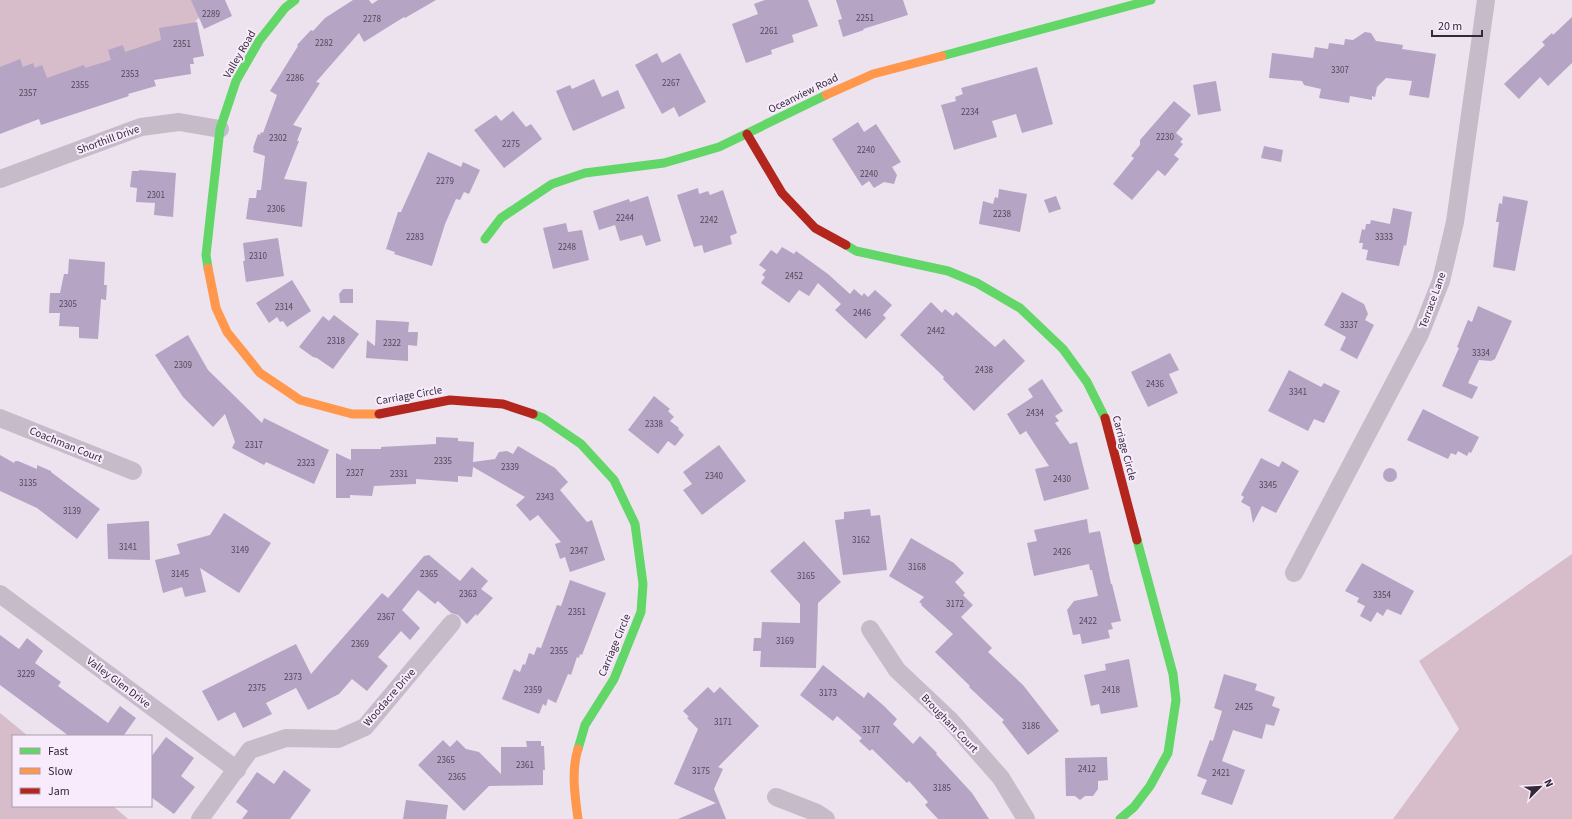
<svg xmlns="http://www.w3.org/2000/svg" width="1572" height="819" font-family="'Source Sans 3',sans-serif">
<style>
.green{fill:#d7bcca}
.building{fill:#b6a4c4}
.lines{fill:none;stroke-linecap:round;stroke-linejoin:round}
.street{stroke:#c5bbc9;stroke-width:18}
.fast{stroke:#63d668;stroke-width:9}
.slow{stroke:#ff974d;stroke-width:9}
.jam{stroke:#b3261e;stroke-width:9}
.labels{text-anchor:middle;stroke-width:4;stroke-linejoin:round;paint-order:stroke}
.number-label{font-size:9px;fill:#54485c}
.street-label{font-size:11px;fill:#33293a;stroke:#f8ebfb}
</style>
<rect width="100%" height="100%" fill="#ece3ef"/>
<g class="green">
<polygon points="0,0 213,0 182,38 0,107"/>
<polygon points="1572,554 1572,819 1393,819 1459,729 1419,661"/>
<polygon points="0,713 28,736 13,736 13,806 113,806 128,819 0,819"/>
</g>
<g class="building">
<polygon points="191,0 225,0 232,16 204,29"/>
<polygon points="353,0 369,0 372,4 378,0 436,0 405,18 404,17 364,42 359,33 316,82 320,83 293,125 302,128 297,141 299,141 284,179 307,182 302,227 246,219 249,198 256,198 257,190 261,190 265,156 253,152 254,149 253,148 258,134 260,135 261,132 263,133 277,95 270,91 298,46 297,45 311,30 313,31 325,18"/>
<polygon points="765,0 808,0 818,26 792,35 794,42 771,50 772,54 746,63 732,24 758,14 754,4"/>
<polygon points="836,0 903,0 908,15 863,29 864,30 843,37 838,20 842,19"/>
<polygon points="1572,17 1572,63 1548,86 1540,77 1519,99 1504,84 1545,45 1542,42 1552,33 1553,35"/>
<polygon points="197,22 204,56 193,58 194,64 190,64 191,74 154,80 156,86 128,94 129,96 41,125 39,119 0,134 0,67 20,59 23,67 33,63 35,68 42,65 47,78 84,65 85,68 111,60 108,50 123,45 125,52 161,40 159,28"/>
<polygon points="1365,32 1371,33 1376,41 1403,45 1402,49 1436,54 1429,98 1409,95 1412,81 1386,78 1377,87 1375,97 1372,96 1372,100 1350,96 1349,103 1319,98 1321,89 1304,85 1302,81 1269,78 1272,53 1313,58 1315,47 1328,49 1329,43 1344,45 1345,39 1353,40"/>
<polygon points="657,53 662,63 680,53 706,102 679,117 674,107 662,114 635,65"/>
<polygon points="1037,67 1053,124 1022,133 1016,114 992,121 997,137 954,150 941,105 956,101 955,97 963,94 961,88"/>
<polygon points="594,79 602,97 618,90 625,108 573,131 556,91 570,85 572,89"/>
<polygon points="1216,81 1221,111 1198,115 1193,85"/>
<polygon points="1174,101 1191,115 1176,133 1183,139 1180,142 1183,144 1174,155 1179,159 1165,176 1158,170 1132,200 1113,184 1134,158 1131,156 1140,145 1140,140"/>
<polygon points="513,111 526,127 531,124 542,139 504,168 474,130 496,115 501,121"/>
<polygon points="858,122 864,132 876,124 901,162 892,167 897,175 894,184 884,182 874,188 869,181 862,186 832,139"/>
<polygon points="1264,146 1283,150 1281,162 1261,158"/>
<polygon points="428,152 461,167 463,162 480,170 469,194 464,192 460,200 456,199 445,224 432,266 394,254 395,252 386,249 398,212 401,212"/>
<polygon points="139,170 176,173 173,217 154,215 155,203 136,202 137,188 130,187 132,171 139,171"/>
<polygon points="698,188 699,194 708,191 710,195 723,190 737,233 730,236 732,244 704,253 702,245 694,247 677,195"/>
<polygon points="999,189 1027,194 1020,232 979,224 983,201 993,204 995,197 998,198"/>
<polygon points="648,196 661,241 646,246 642,235 620,241 615,225 599,230 593,211 629,199 630,202"/>
<polygon points="1056,196 1061,209 1049,213 1044,200"/>
<polygon points="1503,196 1528,201 1515,271 1493,267 1499,222 1496,222 1499,203 1502,204"/>
<polygon points="1393,208 1412,212 1406,246 1404,245 1399,266 1366,260 1368,250 1362,249 1363,243 1359,243 1362,229 1365,230 1366,224 1370,224 1371,220 1390,224"/>
<polygon points="566,223 568,232 582,230 589,260 553,269 543,228"/>
<polygon points="278,238 284,276 246,282 243,261 245,261 243,243"/>
<polygon points="782,247 794,254 796,251 828,274 850,294 854,289 862,296 864,293 868,297 875,290 892,305 883,315 886,318 866,339 835,310 841,304 818,283 809,296 799,290 789,303 761,283 765,277 762,275 766,270 759,265 771,250 777,254"/>
<polygon points="69,259 105,262 104,285 107,285 106,300 101,299 98,339 79,338 79,327 59,326 60,313 49,313 50,293 60,293 64,274 68,274"/>
<polygon points="292,280 311,311 287,327 283,321 280,322 277,317 269,323 256,303"/>
<polygon points="343,289 353,289 353,303 340,303 339,294"/>
<polygon points="1342,292 1364,304 1368,314 1365,320 1374,325 1357,359 1340,350 1346,337 1324,325"/>
<polygon points="931,302 942,313 945,309 953,316 956,312 995,347 1004,339 1025,361 974,411 943,379 944,377 900,335"/>
<polygon points="1478,306 1512,321 1495,359 1491,361 1479,360 1468,383 1478,387 1472,399 1442,386 1459,348 1457,347 1468,320 1472,322"/>
<polygon points="334,315 359,334 333,369 317,358 313,357 299,347 323,316 329,321"/>
<polygon points="376,320 409,322 408,332 418,332 417,346 408,345 408,361 366,358 367,340 375,346"/>
<polygon points="188,335 208,370 262,423 264,418 329,450 314,484 266,462 264,465 232,448 235,442 225,414 213,427 183,397 155,355"/>
<polygon points="1170,353 1179,370 1169,374 1178,393 1148,407 1131,372"/>
<polygon points="1289,370 1321,387 1324,383 1340,391 1324,423 1314,419 1308,431 1268,411"/>
<polygon points="1042,379 1063,411 1055,416 1059,421 1055,423 1070,444 1077,442 1089,489 1044,501 1035,469 1049,466 1026,431 1020,435 1007,414 1033,397 1028,389"/>
<polygon points="654,396 670,409 668,411 674,417 670,421 679,428 678,429 684,435 675,446 668,441 658,454 628,430"/>
<polygon points="1423,409 1479,437 1471,453 1469,452 1467,456 1458,451 1456,455 1451,453 1448,459 1407,440"/>
<polygon points="436,437 458,438 458,441 474,442 473,462 495,459 499,452 507,451 513,454 518,446 555,468 568,482 560,490 587,522 592,520 605,560 570,572 565,557 560,559 555,544 561,542 538,515 530,521 516,505 525,497 473,467 472,477 458,476 458,482 416,479 416,484 374,486 372,496 350,495 350,498 336,498 336,453 351,460 351,449 381,449 381,447 436,444"/>
<polygon points="719,445 746,481 702,515 683,490 692,484 683,472"/>
<polygon points="0,455 14,463 15,461 18,461 37,469 37,465 51,471 51,472 100,509 77,539 37,508 0,491"/>
<polygon points="1261,458 1279,467 1282,461 1299,471 1276,513 1262,506 1253,523 1250,507 1241,502 1244,497 1241,495"/>
<circle cx="1390" cy="475" r="7"/>
<polygon points="870,509 871,516 880,515 887,570 843,575 835,520 844,519 844,512"/>
<polygon points="224,513 271,543 239,593 200,568 206,592 185,597 182,587 163,593 155,560 180,554 177,544 210,535"/>
<polygon points="1087,519 1089,533 1100,531 1111,584 1112,584 1121,621 1111,623 1113,629 1108,630 1110,638 1082,644 1080,634 1073,635 1067,610 1074,601 1098,596 1092,570 1090,570 1089,564 1034,576 1027,543 1037,541 1034,530"/>
<polygon points="149,521 150,560 108,559 107,524"/>
<polygon points="911,538 954,563 964,573 955,582 965,593 963,595 973,605 961,617 992,648 988,652 1023,685 1059,731 1028,755 1002,722 1004,720 969,687 970,686 935,652 953,634 921,605 922,604 919,602 924,597 889,576"/>
<polygon points="804,541 841,582 818,603 816,668 760,667 761,651 753,651 754,638 761,638 762,622 800,623 800,604 770,571"/>
<polygon points="429,555 460,581 472,567 488,581 481,589 493,598 477,616 476,614 467,624 458,615 451,613 438,601 435,604 418,590 402,610 420,628 410,640 401,631 378,657 388,666 367,691 352,679 339,694 308,710 296,688 266,703 272,714 243,728 235,712 218,721 202,691 296,644 311,674 382,593 388,598 424,556"/>
<polygon points="1362,563 1414,591 1401,615 1387,609 1383,616 1377,612 1371,622 1360,616 1365,606 1357,602 1359,598 1345,591"/>
<polygon points="570,580 606,593 582,655 580,654 579,658 577,657 571,675 568,674 556,703 548,699 546,706 543,704 539,714 502,699 514,669 520,672 523,664 525,665 529,653 534,655 537,647 541,648 557,605 561,606"/>
<polygon points="0,635 19,649 27,638 43,651 35,663 61,682 58,686 108,723 120,706 136,718 124,735 126,736 69,736 0,685"/>
<polygon points="1129,659 1138,707 1101,714 1099,704 1091,706 1084,675 1106,670 1105,664"/>
<polygon points="823,665 864,698 868,692 884,706 897,719 893,724 913,744 920,736 937,753 936,754 972,793 989,819 938,819 925,805 928,802 909,781 907,783 872,749 870,751 859,741 862,738 837,716 833,721 800,695"/>
<polygon points="1224,674 1257,684 1255,690 1275,697 1272,706 1280,709 1274,726 1266,724 1262,739 1233,730 1222,761 1245,770 1232,805 1201,794 1207,780 1197,776 1210,740 1213,741 1222,711 1214,708"/>
<polygon points="708,687 714,693 720,687 759,726 718,767 723,769 714,789 726,819 678,819 716,803 674,784 698,729 687,718 689,717 683,711"/>
<polygon points="166,737 194,758 181,776 195,787 174,814 151,797 151,757"/>
<polygon points="443,740 450,747 457,740 466,749 479,752 501,774 501,747 527,747 526,741 541,741 541,746 544,746 545,770 543,770 543,785 489,786 464,811 418,765"/>
<polygon points="1107,757 1108,780 1098,781 1098,789 1093,796 1085,796 1080,800 1075,796 1066,796 1065,758"/>
<polygon points="284,770 311,790 290,819 242,819 248,811 236,802 257,772 274,784"/>
<polygon points="406,800 448,805 446,819 403,819"/>
</g>
<g class="lines">
<g class="street">
<polyline points="0,179 141,127 179,122 220,129"/>
<polyline points="0,418 133,471"/>
<polyline points="1294,573 1420,334 1441,281 1455,222 1486,0"/>
<polyline points="0,594 237,770"/>
<polyline points="870,629 897,670 950,720 1001,778 1026,819"/>
<polyline points="776,797 817,813 826,819"/>
<polyline points="200,819 250,750 286,738 338,739 365,727 452,623"/>
</g>
<g class="fast">
<polyline points="942,56 1151,0"/>
<polyline points="485,239 501,218 552,184 585,173 664,163 719,147 826,95"/>
<polyline points="846,245 856,251 948,271 977,283 1020,308 1063,349 1087,382 1105,418"/>
<polyline points="208,268 206,255 220,129 236,81 259,41 285,8 295,0"/>
<polyline points="533,414 543,418 581,444 614,480 635,524 643,584 641,612 614,679 585,725 578,749"/>
<polyline points="1120,819 1134,807 1150,786 1168,753 1176,700 1173,674 1137,540"/>
</g>
<g class="slow">
<polyline points="826,95 873,74 942,56"/>
<polyline points="208,268 216,308 227,332 260,373 300,400 352,414 379,414"/>
<path d="M578,749c-7,22 -3,47 0,70"/>
</g>
<g class="jam">
<polyline points="747,134 782,193 815,228 846,245"/>
<polyline points="379,414 450,400 503,404 533,414"/>
<polyline points="1105,418 1137,540"/>
</g>
</g>
<g class="labels">
<g class="number-label">
<text x="211" y="17">2289</text>
<text x="865" y="21">2251</text>
<text x="372" y="22">2278</text>
<text x="769" y="34">2261</text>
<text x="324" y="46">2282</text>
<text x="182" y="47">2351</text>
<text x="1340" y="73">3307</text>
<text x="130" y="77">2353</text>
<text x="295" y="81">2286</text>
<text x="671" y="86">2267</text>
<text x="80" y="88">2355</text>
<text x="28" y="96">2357</text>
<text x="970" y="115">2234</text>
<text x="1165" y="140">2230</text>
<text x="278" y="141">2302</text>
<text x="511" y="147">2275</text>
<text x="866" y="153">2240</text>
<text x="869" y="177">2240</text>
<text x="445" y="184">2279</text>
<text x="156" y="198">2301</text>
<text x="276" y="212">2306</text>
<text x="1002" y="217">2238</text>
<text x="625" y="221">2244</text>
<text x="709" y="223">2242</text>
<text x="415" y="240">2283</text>
<text x="1384" y="240">3333</text>
<text x="567" y="250">2248</text>
<text x="258" y="259">2310</text>
<text x="794" y="279">2452</text>
<text x="68" y="307">2305</text>
<text x="284" y="310">2314</text>
<text x="862" y="316">2446</text>
<text x="1349" y="328">3337</text>
<text x="936" y="334">2442</text>
<text x="336" y="344">2318</text>
<text x="392" y="346">2322</text>
<text x="1481" y="356">3334</text>
<text x="183" y="368">2309</text>
<text x="984" y="373">2438</text>
<text x="1155" y="387">2436</text>
<text x="1298" y="395">3341</text>
<text x="1035" y="416">2434</text>
<text x="654" y="427">2338</text>
<text x="254" y="448">2317</text>
<text x="443" y="464">2335</text>
<text x="306" y="466">2323</text>
<text x="510" y="470">2339</text>
<text x="355" y="476">2327</text>
<text x="399" y="477">2331</text>
<text x="714" y="479">2340</text>
<text x="1062" y="482">2430</text>
<text x="28" y="486">3135</text>
<text x="1268" y="488">3345</text>
<text x="545" y="500">2343</text>
<text x="72" y="514">3139</text>
<text x="861" y="543">3162</text>
<text x="128" y="550">3141</text>
<text x="240" y="553">3149</text>
<text x="579" y="554">2347</text>
<text x="1062" y="555">2426</text>
<text x="917" y="570">3168</text>
<text x="180" y="577">3145</text>
<text x="429" y="577">2365</text>
<text x="806" y="579">3165</text>
<text x="468" y="597">2363</text>
<text x="1382" y="598">3354</text>
<text x="955" y="607">3172</text>
<text x="577" y="615">2351</text>
<text x="386" y="620">2367</text>
<text x="1088" y="624">2422</text>
<text x="785" y="644">3169</text>
<text x="360" y="647">2369</text>
<text x="559" y="654">2355</text>
<text x="26" y="677">3229</text>
<text x="293" y="680">2373</text>
<text x="257" y="691">2375</text>
<text x="533" y="693">2359</text>
<text x="1111" y="693">2418</text>
<text x="828" y="696">3173</text>
<text x="1244" y="710">2425</text>
<text x="723" y="725">3171</text>
<text x="1031" y="729">3186</text>
<text x="871" y="733">3177</text>
<text x="446" y="763">2365</text>
<text x="525" y="768">2361</text>
<text x="1087" y="772">2412</text>
<text x="701" y="774">3175</text>
<text x="1221" y="776">2421</text>
<text x="457" y="780">2365</text>
<text x="942" y="791">3185</text>
</g>
<g class="street-label">
<text transform="translate(239 54) rotate(-60)" y="4">Valley Road</text>
<text transform="translate(803 93) rotate(-26)" y="4">Oceanview Road</text>
<text transform="translate(108 139) rotate(-20)" y="4">Shorthill Drive</text>
<text transform="translate(1432 300) rotate(-70)" y="4">Terrace Lane</text>
<text transform="translate(409 395) rotate(-10)" y="4">Carriage Circle</text>
<text transform="translate(66 444) rotate(22)" y="4">Coachman Court</text>
<text transform="translate(1125 448) rotate(75)" y="4">Carriage Circle</text>
<text transform="translate(614 645) rotate(-67)" y="4">Carriage Circle</text>
<text transform="translate(119 682) rotate(37)" y="4">Valley Glen Drive</text>
<text transform="translate(389 697) rotate(-49)" y="4">Woodacre Drive</text>
<text transform="translate(950 723) rotate(46)" y="4">Brougham Court</text>
</g>
</g>
<rect x="12" y="735" width="140" height="72" fill="#f8ebfb" stroke="#a99dae"/>
<rect x="20" y="748" width="20" height="6" fill="#63d668" stroke="#a99dae"/>
<text x="48" y="755" font-size="12" fill="#33293a">Fast</text>
<rect x="20" y="768" width="20" height="6" fill="#ff974d" stroke="#a99dae"/>
<text x="48" y="775" font-size="12" fill="#33293a">Slow</text>
<rect x="20" y="788" width="20" height="6" fill="#b3261e" stroke="#a99dae"/>
<text x="48" y="795" font-size="12" fill="#33293a">Jam</text>
<g transform="translate(1540 787) rotate(66)" stroke="#f8ebfb" stroke-width="3" paint-order="stroke">
<path d="M0-3L7 15L0 10L-7 15Z" fill="#33293a"/>
<text y="-6" font-size="11" font-weight="bold" text-anchor="middle" fill="#33293a">N</text>
</g>
<path d="M1432 30v6h50v-6" fill="none" stroke="#33293a" stroke-width="2"/>
<text x="1438" y="30" font-size="12" fill="#33293a" stroke="#f8ebfb" stroke-width="3" paint-order="stroke">20 m</text>
</svg>
